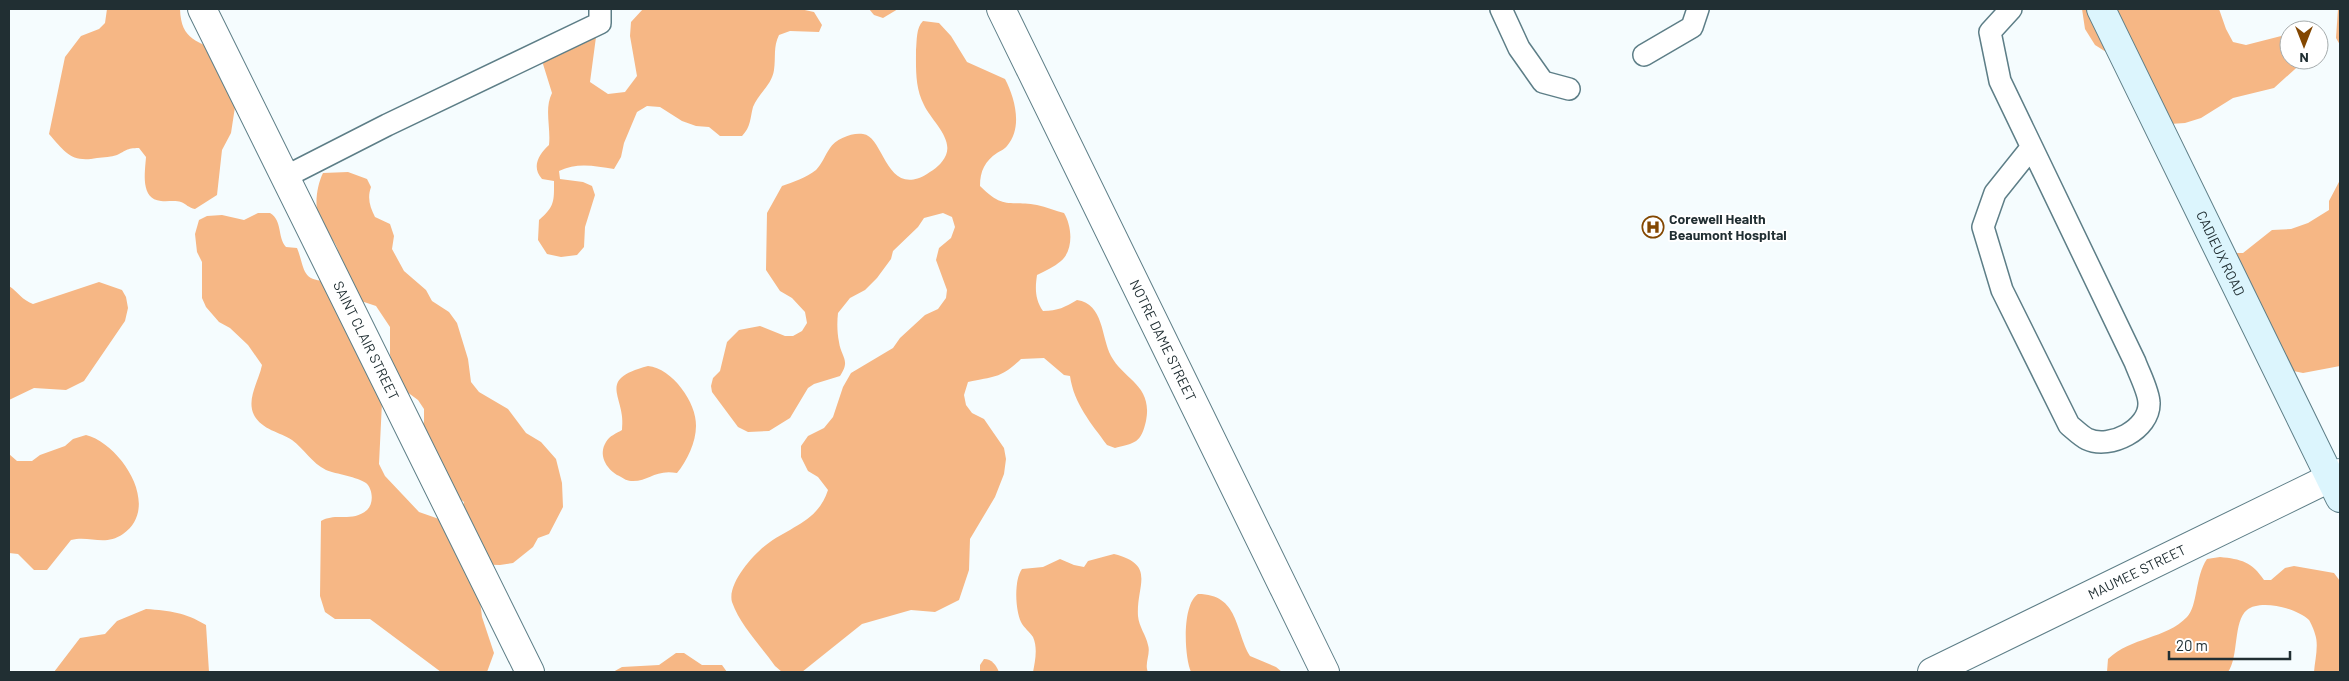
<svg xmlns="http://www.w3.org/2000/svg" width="2349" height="681" font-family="Barlow,sans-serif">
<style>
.forest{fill:#f6b785;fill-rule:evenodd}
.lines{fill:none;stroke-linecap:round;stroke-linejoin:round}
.lane-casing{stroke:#5d7e87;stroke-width:24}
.street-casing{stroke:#5d7e87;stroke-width:30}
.secondary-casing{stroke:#5d7e87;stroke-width:30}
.lane{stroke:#fff;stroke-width:21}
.street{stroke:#fff;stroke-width:28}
.secondary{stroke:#dcf5fd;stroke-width:28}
.labels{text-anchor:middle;stroke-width:4;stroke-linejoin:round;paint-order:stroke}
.poi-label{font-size:14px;font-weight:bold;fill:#212f33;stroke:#fff;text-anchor:start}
.street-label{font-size:14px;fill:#212f33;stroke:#fff}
</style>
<rect width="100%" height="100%" fill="#f5fcfe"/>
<g class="forest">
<path d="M107,9h73c1,32 18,32 43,44l14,41 -6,39 -9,17 -5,45 -22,14c-6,-1 -9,-5 -14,-7 -6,-2 -14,0 -20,-1 -21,-2 -16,-29 -15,-44l-7,-9c-13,0 -13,3 -22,7 -6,2 -13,2 -20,3 -26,5 -32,-6 -48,-24l16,-77 16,-21 18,-7 6,-6z"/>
<path d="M643,9h157l14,3 8,13 -3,7 -29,-1 -11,4c-6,12 -3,22 -5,35 -2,15 -16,24 -21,37 -3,11 -2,20 -11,29h-22l-11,-9 -13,-1 -14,-5 -22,-14 -13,-1 -10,6 -13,31 -3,14 -7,12c-19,-3 -37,-7 -55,2l1,8 23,3 9,4 3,9 -10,32 -1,20 -7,8 -16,2 -14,-3 -9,-14 1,-20c16,-14 15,-19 15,-39l-12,-2c-11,-12 -3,-25 7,-34 2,-18 -5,-36 3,-52l-9,-29 9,-29 34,-7 10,9 -6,45 18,12 17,-2 12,-16 -7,-40 1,-14z"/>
<polygon points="869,9 898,9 883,18 874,15"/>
<polygon points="2082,9 2219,9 2226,29 2233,42 2246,45 2289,34 2289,60 2305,60 2274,88 2233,98 2201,118 2185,123 2170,124 2111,55 2095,45 2085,29"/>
<polygon points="2338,9 2340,9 2340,45 2336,38"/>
<path d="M923,21l16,2 12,13 16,26 38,17c10,19 18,49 2,67 -2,3 -7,5 -10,7 -12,8 -17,18 -17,33 24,24 28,14 57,19 9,2 19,6 27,8 8,13 10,37 -3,48 -7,6 -16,10 -24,14 -2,14 -2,24 6,36 15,0 22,-4 34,-11 27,4 24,37 34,56 13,24 42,29 35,65 -5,22 -11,22 -31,27l-8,-3c-16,-22 -33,-41 -37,-69l-6,-1 -20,-17 -23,1c-21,20 -26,17 -53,23l-4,13 2,10 6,8 12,6 20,29 2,11 -2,15 -9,23 -25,42 -1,31 -10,30 -24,12 -24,-2 -49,14 -60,48h-20l-7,-6c-14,-20 -35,-41 -43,-64 -5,-18 21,-47 34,-57 23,-18 52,-23 62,-55l-10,-13 -10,-6 -7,-14v-11l7,-10 16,-8 9,-11 10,-30 8,-14 42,-25 7,-10 25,-23 13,-6 8,-11 1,-8 -11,-30 3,-12 12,-10 4,-11 -3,-10 -9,-4 -19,5 -6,9 -25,24 -2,8 -14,19 -12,12 -15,8 -12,15c-1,9 -1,19 1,29 2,15 12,18 1,34l-26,8 -6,4 -18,30 -21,13 -21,1 -10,-5 -26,-35 -1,-6 2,-8 7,-7 7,-29 12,-12 21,-4 25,10h8l9,-5 5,-8 -2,-11 -13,-14 -12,-7 -14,-21 1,-57 15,-27c11,-4 24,-8 34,-16 6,-6 9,-15 14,-22 5,-9 23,-16 33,-14 21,2 23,65 64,40 8,-5 15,-10 19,-19 7,-17 -15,-35 -22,-50 -9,-17 -8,-36 -8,-55 1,-10 0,-22 7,-29z"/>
<path d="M348,172l19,7 4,8c-4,11 -1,20 4,30l15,7 4,12 -2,13 12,22 22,19 6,11 17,11 8,11 11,36 3,23 8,10 29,17 18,24 15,9 15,17 6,24 1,24 -14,27 -11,4 -5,9 -20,16 -13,2 -36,-1 1,9 13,11 4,33 12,36 -7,19h-46l-71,-53h-35l-10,-7 -5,-16 1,-75c15,-9 31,2 46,-11 7,-6 6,-21 -1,-27 -8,-6 -30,-9 -40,-13 -14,-7 -22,-21 -34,-30 -12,-8 -30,-10 -38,-25 -8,-16 5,-34 8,-50l-14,-20 -18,-17 -11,-6 -13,-15 -4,-9v-36l-5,-10 -2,-18 4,-14 8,-4 15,-1 22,5 14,-7h12c13,8 7,24 16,34l11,1c8,20 4,32 28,33l15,-14c0,-30 -13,-26 -21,-49 -5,-13 -2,-33 4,-45zM364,302l12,4 14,21v28l9,31 19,14 6,9v12l-5,25 6,47c14,8 20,13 35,6l4,3 -1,4 -14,12 -10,1 -20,-7 -34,-36 -6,-12 3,-62 -33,-96z"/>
<polygon points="2340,180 2340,366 2303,373 2284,369 2231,253 2243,253 2272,230 2291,229 2308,223 2329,210 2329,201"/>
<path d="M99,282l23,8 4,7 2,11 -3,13 -41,60 -18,9 -32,-2 -25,12v-114c9,6 13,14 24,18z"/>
<path d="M648,366c24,2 49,37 48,60 0,16 -9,35 -19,47 -23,-4 -28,9 -46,8 -5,0 -9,-4 -14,-6 -11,-7 -19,-20 -11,-33 3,-6 11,-9 16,-12 5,-34 -28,-50 26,-64z"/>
<path d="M86,435c35,9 76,72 37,99 -19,13 -33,1 -52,6l-24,30h-13l-16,-16 -9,-1v-99l8,7h15l8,-6 25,-9 8,-7z"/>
<path d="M1114,554c43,11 22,31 24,62 1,11 8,19 10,29 3,9 -4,19 0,27h-115c2,-10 5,-24 0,-35 -3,-5 -9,-9 -12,-15 -6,-13 -7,-42 1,-53l21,-2 17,-8 14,6 10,2 4,-6z"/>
<path d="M2220,557c21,2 32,5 44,23h7l14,-12 9,-2 40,7 6,8v91h-26c1,-12 5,-27 1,-38 -1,-4 -4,-11 -6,-14 -12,-12 -49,-21 -62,-10 -14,11 -8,47 -19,62h-121l1,-13c23,-22 58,-20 79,-42 11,-11 8,-41 20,-58z"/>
<path d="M1198,594c41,0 37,37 52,62l26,11 6,5h-91c-7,-16 -9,-68 7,-78z"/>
<path d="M146,609c25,2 38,3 60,16l3,47h-155l26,-34 25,-4 12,-13z"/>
<polygon points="676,653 684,653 702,665 722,665 727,672 613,672 622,667 659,665"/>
<path d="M984,659c8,0 12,6 15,13h-19v-7z"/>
</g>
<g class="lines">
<g class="lane-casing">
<g id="lane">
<polyline points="1501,9 1519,48 1543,82 1569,89"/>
<path d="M2011,9l-21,23 10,49 135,281c4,11 14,30 14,41 1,26 -39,47 -62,36 -6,-3 -13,-10 -18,-14l-67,-135 -19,-63 12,-34 36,-45"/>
<polyline points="1644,55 1692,27 1698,9"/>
<polyline points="285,177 387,125 600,23 600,9"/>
</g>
</g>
<g class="street-casing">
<g id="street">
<path id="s1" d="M202,9l328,663"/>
<path id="s2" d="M1001,9l324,663"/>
<path id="s3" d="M1932,672l408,-199"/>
</g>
</g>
<g class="secondary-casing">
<g id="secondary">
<path id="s4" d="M2101,9l239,489"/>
</g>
</g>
<use href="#lane" class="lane"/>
<use href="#street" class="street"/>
<use href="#secondary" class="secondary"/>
</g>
<defs>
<g id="hospital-ring" transform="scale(1.125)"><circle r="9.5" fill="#fff" stroke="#834701" stroke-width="1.5"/><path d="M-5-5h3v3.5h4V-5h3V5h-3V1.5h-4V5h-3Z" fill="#834701"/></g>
</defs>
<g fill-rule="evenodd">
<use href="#hospital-ring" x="1653" y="227"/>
</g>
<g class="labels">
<g class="poi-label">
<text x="1669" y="224">Corewell Health<tspan x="1669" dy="16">Beaumont Hospital</tspan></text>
</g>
<g class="street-label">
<text dy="5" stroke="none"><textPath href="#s4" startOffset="272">CADIEUX ROAD</textPath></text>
<text dy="5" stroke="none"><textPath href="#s1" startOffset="370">SAINT CLAIR STREET</textPath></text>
<text dy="5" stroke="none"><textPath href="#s2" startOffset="369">NOTRE DAME STREET</textPath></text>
<text dy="5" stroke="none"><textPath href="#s3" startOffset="228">MAUMEE STREET</textPath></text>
</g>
</g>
<rect width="2349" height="681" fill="none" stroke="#212f33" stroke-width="20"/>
<g transform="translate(2304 45) rotate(180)"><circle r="24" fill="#ffffff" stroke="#a6acad"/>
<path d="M0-4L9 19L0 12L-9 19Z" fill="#834701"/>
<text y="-8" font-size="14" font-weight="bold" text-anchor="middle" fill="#212f33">N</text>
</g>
<path d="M2169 651v8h121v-8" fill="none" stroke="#212f33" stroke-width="2.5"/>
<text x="2176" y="651" font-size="15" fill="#212f33" stroke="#ffffff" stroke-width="4" paint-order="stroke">20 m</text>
</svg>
